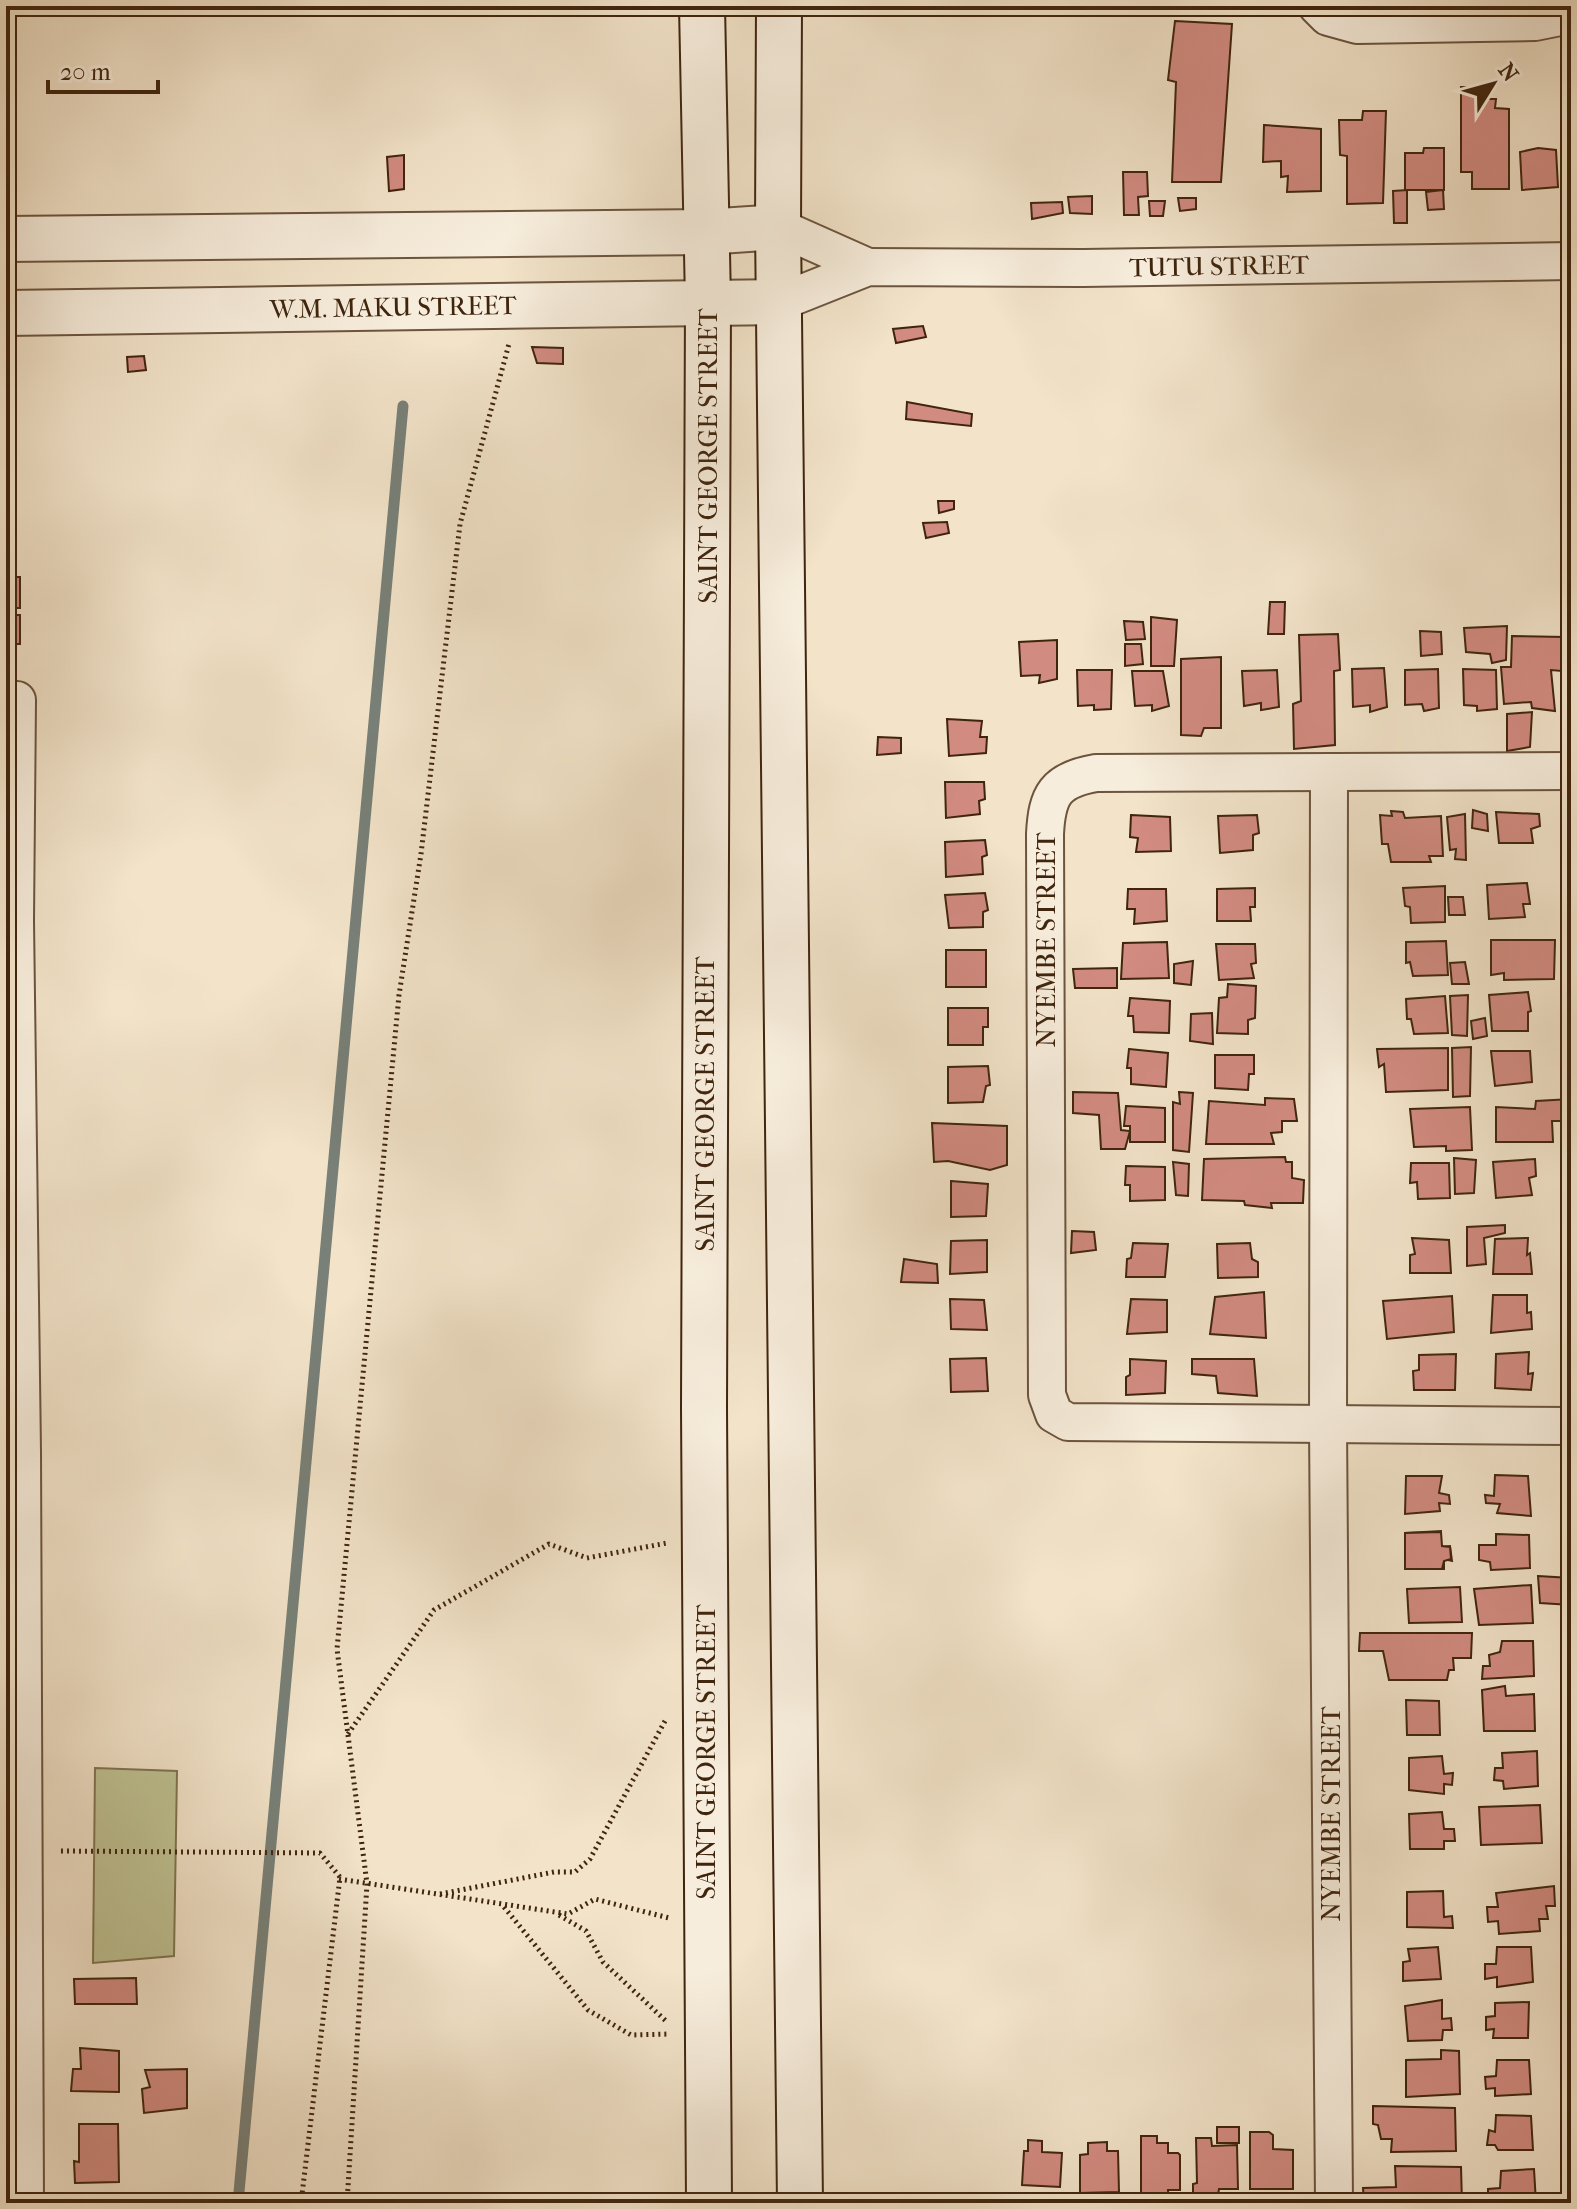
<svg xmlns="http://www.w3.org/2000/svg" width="1577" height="2209" font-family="'IM FELL French Canon',serif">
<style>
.green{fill:#bfc293;stroke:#807450;stroke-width:2}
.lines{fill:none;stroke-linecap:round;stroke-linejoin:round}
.stream{stroke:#788078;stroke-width:11}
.building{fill:#d28b81;stroke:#40250e;stroke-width:2}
.minor-casing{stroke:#6c543d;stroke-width:40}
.tertiary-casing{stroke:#6c543d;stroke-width:48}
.secondary-casing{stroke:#40250e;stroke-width:48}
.path{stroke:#40250e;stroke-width:5;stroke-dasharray:2 4;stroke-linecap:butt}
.minor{stroke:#f7eddc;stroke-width:36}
.tertiary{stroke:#f7eddc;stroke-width:44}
.secondary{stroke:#f7eddc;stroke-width:44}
.labels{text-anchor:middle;stroke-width:7;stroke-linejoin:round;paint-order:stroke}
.street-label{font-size:26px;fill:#40250e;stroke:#f7eddc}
</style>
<rect width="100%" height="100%" fill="#f2e3c9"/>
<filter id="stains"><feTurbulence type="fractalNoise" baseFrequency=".0025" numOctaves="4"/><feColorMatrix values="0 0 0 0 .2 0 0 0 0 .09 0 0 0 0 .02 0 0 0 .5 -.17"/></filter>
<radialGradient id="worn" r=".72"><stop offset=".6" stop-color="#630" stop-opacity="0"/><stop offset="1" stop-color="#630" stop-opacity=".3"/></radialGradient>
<polygon class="green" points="95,1768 177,1771 174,1956 93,1963"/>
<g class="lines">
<polyline class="stream" points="238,2203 403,406"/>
</g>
<g class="building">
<rect x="996" y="6" width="20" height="4"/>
<polygon points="1175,21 1232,24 1221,182 1172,182 1176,82 1168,80"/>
<polygon points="1461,87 1482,88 1481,99 1496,99 1495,108 1509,109 1509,189 1472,189 1472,172 1461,172"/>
<polygon points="1363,111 1386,111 1383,203 1347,204 1347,156 1340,155 1339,120 1362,120"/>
<polygon points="1264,125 1321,129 1321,191 1287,192 1288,176 1281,177 1281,161 1263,162"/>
<polygon points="1424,148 1444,148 1444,190 1405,190 1405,153 1423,153"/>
<polygon points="1538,148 1556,150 1558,187 1522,190 1520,152"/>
<polygon points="404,155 404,189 389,191 387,157"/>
<polygon points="1123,172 1147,172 1148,196 1138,197 1139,215 1124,215"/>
<polygon points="1407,190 1407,223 1394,223 1393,191"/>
<polygon points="1443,190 1444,209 1428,210 1426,192"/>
<polygon points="1092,196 1092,214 1070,213 1068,197"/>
<polygon points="1178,198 1196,198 1196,209 1180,211"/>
<polygon points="1149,201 1165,201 1163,216 1150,216"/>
<polygon points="1062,202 1063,213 1032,219 1031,203"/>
<polygon points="923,326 926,337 896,343 893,329"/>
<polygon points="532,347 563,348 563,364 537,363"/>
<polygon points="144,356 146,370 128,372 127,357"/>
<polygon points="907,402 972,414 971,426 906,419"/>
<polygon points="938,501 954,501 954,509 939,513"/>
<polygon points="947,522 949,533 926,538 923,523"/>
<rect x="6" y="577" width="14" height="31"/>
<polygon points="1270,602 1285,602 1284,634 1268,634"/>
<rect x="6" y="615" width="14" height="29"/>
<polygon points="1151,617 1177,620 1174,666 1151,666"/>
<polygon points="1124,621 1143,622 1145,639 1126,640"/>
<polygon points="1507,626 1506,660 1492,663 1490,654 1466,652 1464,628"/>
<polygon points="1420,631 1441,632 1442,654 1421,656"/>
<polygon points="1338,634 1340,670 1334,671 1335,745 1294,749 1293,704 1301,701 1299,635"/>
<polygon points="1512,636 1565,637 1562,671 1551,670 1555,711 1532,708 1531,702 1504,704 1501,667 1511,667"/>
<polygon points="1057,640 1057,679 1039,683 1040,675 1021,676 1019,642"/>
<polygon points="1125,644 1141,644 1143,664 1125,666"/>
<polygon points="1221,657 1221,728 1204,728 1201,736 1181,735 1181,659"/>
<polygon points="1384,668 1387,707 1370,712 1370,705 1353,707 1352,669"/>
<polygon points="1438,669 1439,708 1424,711 1422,704 1405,705 1405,670"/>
<polygon points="1463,669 1496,670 1497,709 1477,711 1477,706 1464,705"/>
<polygon points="1077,670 1112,670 1111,709 1094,710 1094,705 1078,706"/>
<polygon points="1277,670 1279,707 1261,710 1261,703 1244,706 1242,671"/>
<polygon points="1132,671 1163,671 1169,706 1152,711 1152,705 1135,706"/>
<polygon points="1532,712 1530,747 1507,751 1507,714"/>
<polygon points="947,719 982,721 980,737 987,737 986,753 949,756"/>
<polygon points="878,737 901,738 901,753 877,755"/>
<polygon points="945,782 984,782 985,799 979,801 980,814 946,818"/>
<polygon points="1473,810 1487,814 1488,831 1472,828"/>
<polygon points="1391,811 1403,812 1405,818 1441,816 1443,856 1429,856 1431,862 1391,862 1388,844 1382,844 1380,815 1392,816"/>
<polygon points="1496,812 1539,814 1540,826 1531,829 1533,843 1499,843"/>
<polygon points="1465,814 1466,860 1455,859 1456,849 1450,850 1447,817"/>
<polygon points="1131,815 1170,817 1171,851 1136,852 1138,838 1130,837"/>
<polygon points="1257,815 1259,833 1253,835 1253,850 1220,853 1218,816"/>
<polygon points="985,840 987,855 982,857 983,874 946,877 945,842"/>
<polygon points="1527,883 1530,904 1523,904 1525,917 1489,919 1487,885"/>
<polygon points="1445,886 1445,922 1411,923 1410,907 1405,906 1403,888"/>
<polygon points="1255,888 1255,907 1250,907 1251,921 1217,921 1217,889"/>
<polygon points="1128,889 1166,889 1167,921 1134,924 1135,909 1127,909"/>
<polygon points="985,893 988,910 983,912 983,927 949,928 945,895"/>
<polygon points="1448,897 1463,897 1465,915 1449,915"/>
<polygon points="1491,940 1555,940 1554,979 1504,980 1504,973 1491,975"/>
<polygon points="1446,941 1448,975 1413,976 1410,962 1406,963 1406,942"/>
<polygon points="1167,942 1169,978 1121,979 1123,943"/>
<polygon points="1216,944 1255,944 1256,963 1251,964 1254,978 1219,980"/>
<rect x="946" y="950" width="40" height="37"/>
<polygon points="1193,961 1191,985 1174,983 1174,964"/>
<polygon points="1465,962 1469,984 1452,984 1450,963"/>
<polygon points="1117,968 1117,988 1075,988 1073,969"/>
<polygon points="1228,984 1256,986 1255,1018 1248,1020 1248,1034 1217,1033 1219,998 1227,997"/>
<polygon points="1528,992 1531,1011 1528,1012 1528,1031 1492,1031 1489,995"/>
<polygon points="1468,995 1467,1036 1452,1035 1450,996"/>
<polygon points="1445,996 1448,1033 1414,1034 1411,1019 1407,1019 1406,999"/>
<polygon points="1130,998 1170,1001 1169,1033 1134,1032 1133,1016 1128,1016"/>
<polygon points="948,1008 988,1008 988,1027 983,1027 983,1045 948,1045"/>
<polygon points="1212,1013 1213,1044 1190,1041 1191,1014"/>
<polygon points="1485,1018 1487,1036 1473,1039 1471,1021"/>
<polygon points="1471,1047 1470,1096 1453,1097 1452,1048"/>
<polygon points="1448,1048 1448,1090 1386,1092 1384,1064 1379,1067 1377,1049"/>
<polygon points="1129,1049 1168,1053 1166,1087 1131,1084 1131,1068 1127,1068"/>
<polygon points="1491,1051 1530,1051 1532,1082 1495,1086"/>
<polygon points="1215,1055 1254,1055 1254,1074 1249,1074 1248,1090 1215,1088"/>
<polygon points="988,1066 990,1085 986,1086 983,1102 948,1103 948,1067"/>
<polygon points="1073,1092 1118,1093 1121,1130 1130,1131 1125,1149 1101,1149 1099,1115 1073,1113"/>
<polygon points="1179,1092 1193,1093 1189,1152 1173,1150 1173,1102 1180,1104"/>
<polygon points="1265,1098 1294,1099 1297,1121 1282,1121 1282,1132 1271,1133 1274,1144 1206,1144 1209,1101 1265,1105"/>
<polygon points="1571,1099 1571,1121 1552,1121 1553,1142 1496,1142 1496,1107 1535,1109 1536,1101"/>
<polygon points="1126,1106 1165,1108 1165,1142 1130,1142 1130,1126 1124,1126"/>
<polygon points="1470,1107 1472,1150 1446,1151 1446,1146 1414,1147 1410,1109"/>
<polygon points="932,1123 1007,1126 1007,1165 990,1170 948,1161 934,1162"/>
<polygon points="1285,1157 1286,1162 1292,1162 1292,1178 1304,1180 1303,1203 1271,1203 1272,1208 1245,1205 1244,1201 1202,1200 1204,1159"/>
<polygon points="1454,1158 1476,1160 1474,1193 1455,1194"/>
<polygon points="1535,1159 1536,1176 1529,1178 1532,1195 1496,1198 1493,1162"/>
<polygon points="1173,1162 1189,1164 1188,1196 1176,1195"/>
<polygon points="1411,1163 1449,1163 1450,1198 1418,1199 1417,1182 1410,1183"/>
<polygon points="1126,1166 1165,1167 1165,1200 1130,1201 1130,1185 1125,1185"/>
<polygon points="951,1181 988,1184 986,1216 951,1217"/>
<polygon points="1505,1225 1505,1233 1484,1238 1486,1264 1467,1266 1467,1227"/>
<polygon points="1072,1231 1094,1232 1096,1250 1071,1253"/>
<polygon points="1412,1238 1449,1240 1451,1273 1410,1273 1410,1255 1415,1254"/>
<polygon points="1528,1238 1527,1255 1530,1253 1532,1274 1493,1274 1495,1239"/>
<polygon points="987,1240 987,1272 950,1274 951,1241"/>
<polygon points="1133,1243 1168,1244 1165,1277 1126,1277 1127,1259 1131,1258"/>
<polygon points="1250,1243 1252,1259 1258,1262 1258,1277 1218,1278 1217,1244"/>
<polygon points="904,1259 937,1264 938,1283 901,1282"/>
<polygon points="1264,1292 1266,1338 1210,1334 1215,1297"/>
<polygon points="1493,1295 1527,1295 1527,1313 1531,1312 1532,1329 1491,1333"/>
<polygon points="1452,1296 1454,1332 1387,1339 1383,1301"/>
<polygon points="950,1299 984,1300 987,1330 951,1329"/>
<polygon points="1131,1299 1167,1300 1167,1332 1127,1334"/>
<polygon points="1529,1352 1528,1374 1533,1373 1531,1390 1495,1388 1496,1354"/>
<polygon points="1456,1354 1455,1390 1414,1390 1413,1371 1419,1370 1419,1355"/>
<polygon points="986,1358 988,1391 951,1392 950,1359"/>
<polygon points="1130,1359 1166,1361 1165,1393 1126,1395 1126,1377 1130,1375"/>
<polygon points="1192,1359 1254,1359 1257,1396 1218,1393 1216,1376 1192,1374"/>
<polygon points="1495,1475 1528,1476 1531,1516 1497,1513 1500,1504 1486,1503 1485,1495 1494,1496"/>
<polygon points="1406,1476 1442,1476 1439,1493 1449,1495 1450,1504 1439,1503 1440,1511 1405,1514"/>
<polygon points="1441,1531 1441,1547 1450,1546 1452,1561 1444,1559 1444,1569 1406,1569 1406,1533"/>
<polygon points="1441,1532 1442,1546 1450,1547 1451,1559 1444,1561 1442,1569 1405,1569 1405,1533"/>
<polygon points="1496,1534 1529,1535 1530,1568 1491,1570 1490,1562 1479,1560 1479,1545 1496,1545"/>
<polygon points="1538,1576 1571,1578 1571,1605 1540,1603"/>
<polygon points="1531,1585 1533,1623 1479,1625 1474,1589"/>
<polygon points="1460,1587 1462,1622 1409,1623 1407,1589"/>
<polygon points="1360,1633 1472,1633 1471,1658 1453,1658 1454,1670 1449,1670 1447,1680 1389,1680 1383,1651 1359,1651"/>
<polygon points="1502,1641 1533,1641 1534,1676 1482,1679 1483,1666 1490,1666 1489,1655 1500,1652"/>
<polygon points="1505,1686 1506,1696 1534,1694 1535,1731 1484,1731 1482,1690"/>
<polygon points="1406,1700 1439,1701 1440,1735 1407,1735"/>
<polygon points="1537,1751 1538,1786 1504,1789 1503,1781 1494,1780 1495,1768 1503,1768 1502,1753"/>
<polygon points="1442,1756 1444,1774 1453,1773 1452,1785 1444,1784 1444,1794 1409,1790 1409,1758"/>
<polygon points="1540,1805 1542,1843 1481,1845 1479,1807"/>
<polygon points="1442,1812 1444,1829 1454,1829 1455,1841 1444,1841 1444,1849 1410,1849 1409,1814"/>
<polygon points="1554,1886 1555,1906 1546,1906 1548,1919 1539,1919 1540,1931 1499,1934 1498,1921 1488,1922 1487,1907 1498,1907 1496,1893"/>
<polygon points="1443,1891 1444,1917 1452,1916 1453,1928 1407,1927 1407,1892"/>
<polygon points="1438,1947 1441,1979 1403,1981 1403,1962 1410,1961 1408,1949"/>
<polygon points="1497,1947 1531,1947 1533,1982 1497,1987 1497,1977 1485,1979 1485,1964 1496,1964"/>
<polygon points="136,1978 137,2004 75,2004 74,1979"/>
<polygon points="1442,2000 1442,2019 1451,2018 1452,2030 1443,2030 1442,2040 1408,2041 1405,2006"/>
<polygon points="1529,2002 1528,2038 1493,2038 1494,2029 1486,2030 1486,2017 1495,2016 1495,2003"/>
<polygon points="80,2048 119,2051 119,2092 71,2091 73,2069 81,2069"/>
<polygon points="1441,2050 1459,2051 1460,2094 1406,2097 1406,2060 1441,2059"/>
<polygon points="1497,2060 1529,2060 1531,2094 1495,2096 1495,2088 1486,2089 1485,2077 1496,2076"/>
<polygon points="187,2069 187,2108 144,2113 142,2089 150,2087 145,2070"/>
<polygon points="1373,2106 1455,2108 1456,2151 1391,2152 1392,2139 1381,2139 1378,2125 1373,2124"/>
<polygon points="1496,2115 1531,2116 1533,2150 1498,2150 1495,2145 1487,2145 1489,2130 1495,2132"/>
<polygon points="79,2124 118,2124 119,2182 75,2183 74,2161 79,2162"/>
<rect x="1217" y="2127" width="22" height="16"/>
<polygon points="1250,2132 1269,2132 1273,2135 1273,2149 1293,2150 1293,2189 1250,2189"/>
<polygon points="1141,2136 1157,2136 1157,2143 1168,2143 1168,2153 1178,2153 1180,2155 1180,2190 1168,2190 1169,2203 1141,2203"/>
<polygon points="1196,2138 1211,2138 1212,2146 1237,2145 1238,2189 1219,2189 1218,2195 1211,2195 1211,2203 1193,2203 1193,2184 1197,2183"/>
<polygon points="1028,2140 1042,2141 1042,2152 1062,2153 1060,2187 1022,2185 1024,2151 1028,2151"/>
<polygon points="1107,2142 1107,2151 1118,2151 1119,2192 1080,2193 1080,2155 1088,2154 1088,2143"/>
<polygon points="1395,2166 1461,2167 1462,2203 1364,2203 1363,2188 1396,2187"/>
<polygon points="1534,2169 1536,2203 1488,2202 1488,2189 1500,2188 1501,2171"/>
<polygon points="151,2196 151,2203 105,2203 122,2197"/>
</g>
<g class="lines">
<g class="minor-casing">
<g id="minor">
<polyline points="1317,6 1328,17 1357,25 1535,22 1560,17 1571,10"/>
<polyline points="778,227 868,267"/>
<polyline points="780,302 868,267 1083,268 1571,261"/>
<polyline points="17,700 15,921 22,1452 25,2203"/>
<path d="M1571,771l-475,2c-41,7 -49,22 -51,61l2,561 7,19 14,8 503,4"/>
<polyline points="1329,772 1328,1425 1334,2203"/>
</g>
</g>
<g class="tertiary-casing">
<g id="tertiary">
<polyline points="6,239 705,232 778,227"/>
<polyline points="6,313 780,302"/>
</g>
</g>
<g class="secondary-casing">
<g id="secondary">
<polyline points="702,6 708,302 704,1408 709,2203"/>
<polyline points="779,6 778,227 800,2203"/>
</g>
</g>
<g class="path">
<polyline points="348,1734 434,1610 549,1544 587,1558 667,1543"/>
<polyline points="61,1851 320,1853 340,1877 301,2203"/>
<polyline points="339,1879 568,1914 595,1899 669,1918"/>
<polyline points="440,1894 554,1872 575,1872 590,1859 665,1721"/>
<polyline points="504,1907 588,2010 631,2035 670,2034"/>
<polyline points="559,1915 586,1931 603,1962 667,2022"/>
<polyline points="347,2203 367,1884 337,1649 399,995 421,854 460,524 509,344"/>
</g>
<use href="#minor" class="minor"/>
<use href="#tertiary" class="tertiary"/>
<use href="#secondary" class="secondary"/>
</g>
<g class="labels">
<g class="street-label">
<text transform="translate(1219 266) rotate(-1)" y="9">TUTU STREET</text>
<text transform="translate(393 307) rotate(-1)" y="9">W.M. MAKU STREET</text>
<text transform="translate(708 456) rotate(-90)" y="9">SAINT GEORGE STREET</text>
<text transform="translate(1046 940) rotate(-90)" y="9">NYEMBE STREET</text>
<text transform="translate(705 1104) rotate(-90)" y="9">SAINT GEORGE STREET</text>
<text transform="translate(706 1752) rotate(-90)" y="9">SAINT GEORGE STREET</text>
<text transform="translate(1331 1814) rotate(-90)" y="9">NYEMBE STREET</text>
</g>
</g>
<rect width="1577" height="2209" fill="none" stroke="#f2e3c9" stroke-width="32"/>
<rect x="8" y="8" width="1561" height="2193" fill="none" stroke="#40250e" stroke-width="4"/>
<rect x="16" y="16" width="1545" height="2177" fill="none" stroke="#40250e" stroke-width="2"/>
<g transform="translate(1493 84) rotate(53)" stroke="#f7eddc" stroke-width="6" paint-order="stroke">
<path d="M0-6L14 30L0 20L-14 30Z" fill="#40250e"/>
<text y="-12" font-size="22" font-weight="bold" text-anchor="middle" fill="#40250e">N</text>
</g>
<path d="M48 80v12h110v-12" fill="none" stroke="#40250e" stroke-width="4"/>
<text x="60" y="80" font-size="24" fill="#40250e" stroke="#f7eddc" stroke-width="6" paint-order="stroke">20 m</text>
<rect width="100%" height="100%" filter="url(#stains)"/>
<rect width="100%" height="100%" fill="url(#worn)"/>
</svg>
